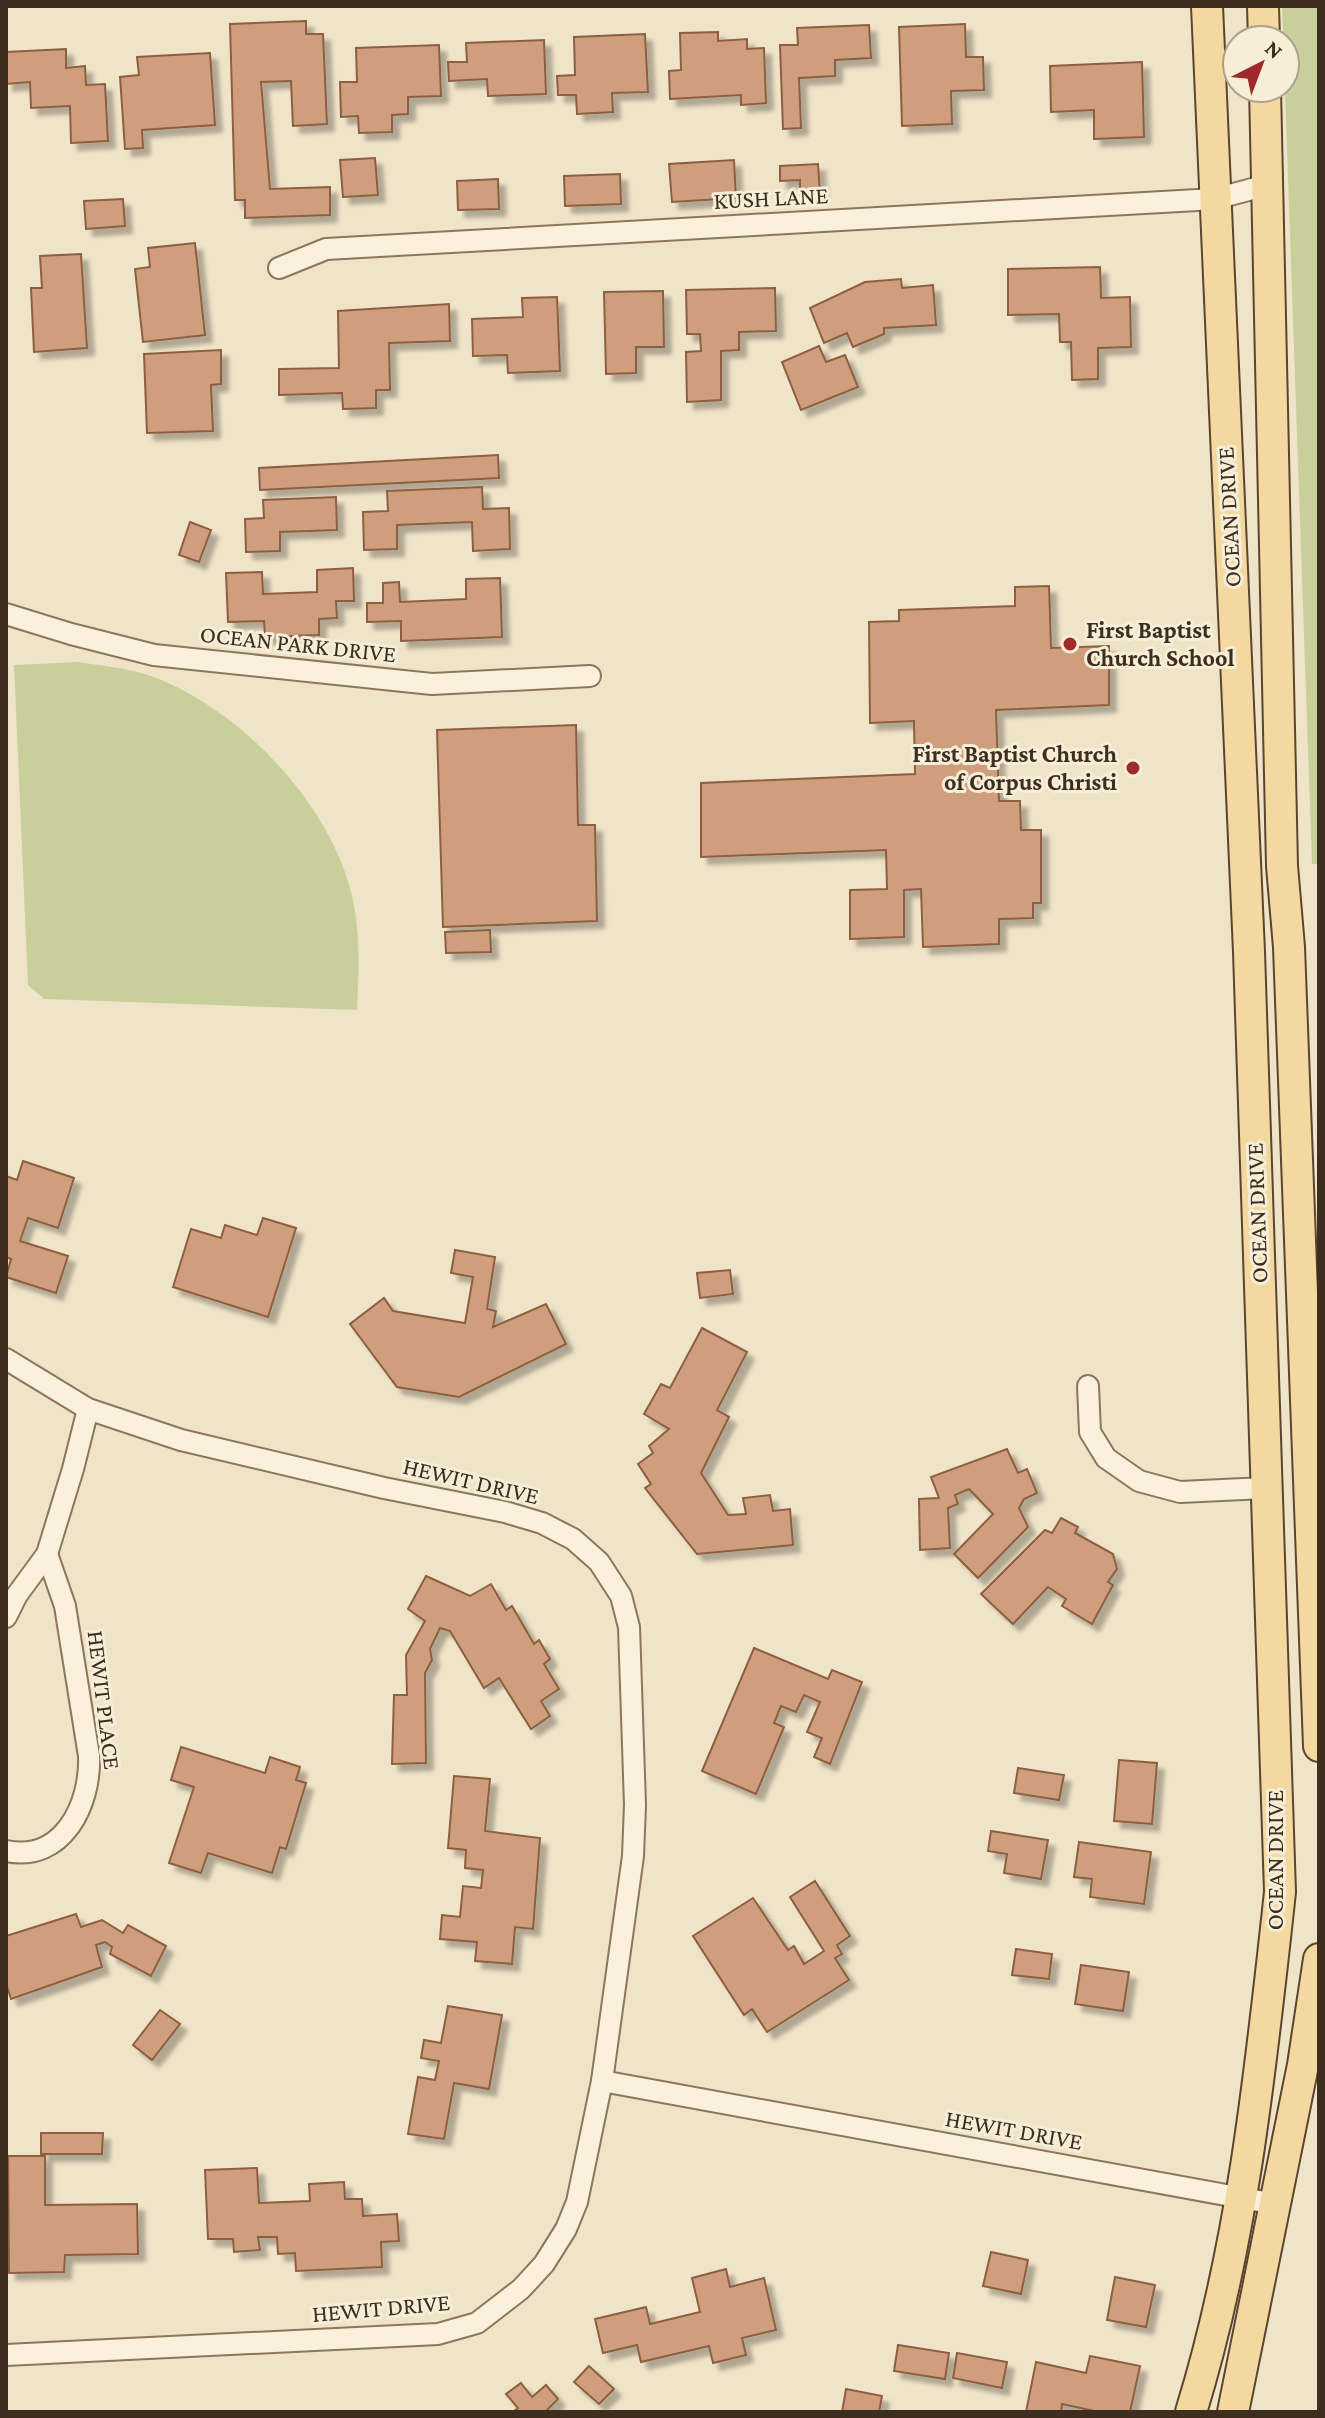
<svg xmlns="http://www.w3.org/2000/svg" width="1325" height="2418" font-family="'Crimson Pro',serif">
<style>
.green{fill:#c9cf9b}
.building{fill:#cf9f7d;stroke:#8d5f41;stroke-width:2;filter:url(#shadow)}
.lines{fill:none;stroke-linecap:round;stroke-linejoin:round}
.street-casing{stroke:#8d765c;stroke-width:24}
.primary-casing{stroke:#5b4430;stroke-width:34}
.street{stroke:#faf1dc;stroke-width:20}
.primary{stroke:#f3d9a0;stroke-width:30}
.poi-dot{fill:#9e2a2b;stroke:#f7eed8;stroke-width:3}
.labels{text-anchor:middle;stroke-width:6;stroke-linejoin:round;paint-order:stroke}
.street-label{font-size:24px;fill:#3d2e20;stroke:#f7eed8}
.poi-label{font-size:24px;font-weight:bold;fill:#3d2e20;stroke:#f7eed8;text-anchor:start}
</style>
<defs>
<filter id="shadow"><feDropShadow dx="7" dy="7" stdDeviation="2" flood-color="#0004"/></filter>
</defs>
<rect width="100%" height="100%" fill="#f0e4c8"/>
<g class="green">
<polygon points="1282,6 1319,6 1319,864 1312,864"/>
<path d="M79,662c23,4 49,6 72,14 86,31 175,123 199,212 11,39 9,81 7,122l-313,-11 -16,-14 -14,-320z"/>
</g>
<g class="building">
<polygon points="306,21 306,34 323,34 327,124 293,126 291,81 261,82 270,189 330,187 330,215 245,218 245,200 235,200 230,24"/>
<polygon points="965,24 966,57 983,57 984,90 951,91 952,124 902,126 899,27"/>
<polygon points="869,25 871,58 835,60 835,76 799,78 801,128 783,129 780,45 798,45 797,28"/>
<polygon points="718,32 718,41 747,39 747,49 764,48 766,103 741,105 741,95 670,99 669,71 681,70 680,33"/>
<polygon points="645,34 648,92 612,93 613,112 577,114 576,95 558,95 557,76 575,75 574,37"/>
<polygon points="544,40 546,94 488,96 487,79 449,81 448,62 467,62 466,43"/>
<polygon points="439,45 441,96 408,97 408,114 392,115 392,132 359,133 358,116 341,117 340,82 357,82 356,48"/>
<polygon points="66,49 66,68 85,66 86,85 105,84 108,141 71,143 70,106 31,108 30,82 6,84 6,52"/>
<polygon points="210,53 215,125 142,130 143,148 125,149 120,77 139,75 137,57"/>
<polygon points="1142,62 1144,137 1094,139 1094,110 1051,112 1050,66"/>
<polygon points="375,158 378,195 343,197 340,160"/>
<polygon points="734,160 736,198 672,202 669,164"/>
<polygon points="818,164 820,193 800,194 800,180 780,181 780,166"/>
<polygon points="620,174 621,204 565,206 564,176"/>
<polygon points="498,179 499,209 458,210 457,181"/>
<polygon points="123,199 125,226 86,229 84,201"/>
<polygon points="195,243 205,335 143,342 135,269 150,267 148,248"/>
<polygon points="81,254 87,348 34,352 31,288 42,288 40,256"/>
<polygon points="1100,267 1101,298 1130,297 1131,347 1098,348 1098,379 1072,380 1071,342 1060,342 1059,314 1008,315 1008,269"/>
<polygon points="901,279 902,288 933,285 936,325 884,328 884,334 853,347 847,333 824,343 810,308 865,282"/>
<polygon points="775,288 776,331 739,332 739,350 721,351 721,400 687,402 686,352 701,351 700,334 687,334 686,290"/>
<polygon points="663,291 664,347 636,347 636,373 606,374 604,292"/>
<polygon points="557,297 560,371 508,373 507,355 473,356 472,319 523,317 522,298"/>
<polygon points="449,304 450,341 389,343 390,390 376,390 376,408 343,409 342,393 279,395 279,369 339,368 338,311"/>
<polygon points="819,346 826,362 845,355 858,387 801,410 782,362"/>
<polygon points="221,350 221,384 211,385 213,431 147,433 144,354"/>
<polygon points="498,455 499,478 260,490 259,468"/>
<polygon points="482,487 483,509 509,508 510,549 473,551 472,522 397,525 397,549 364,550 363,512 388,511 387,491"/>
<polygon points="336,497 337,530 280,532 280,551 246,552 245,519 264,518 263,500"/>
<polygon points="190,522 211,530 199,562 179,555"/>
<polygon points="353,568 354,601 336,601 337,618 319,619 319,635 265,637 264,621 228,622 226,573 262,572 263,594 317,592 317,570"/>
<polygon points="500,578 502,637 401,641 401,621 367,622 367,603 383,603 383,583 399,582 400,602 466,599 466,579"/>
<polygon points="1049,586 1051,648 1109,646 1109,705 996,710 999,801 1020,801 1021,830 1041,830 1041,903 1033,903 1033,918 999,919 999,944 923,947 921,889 904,890 904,937 850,939 850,890 887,889 886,850 701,857 701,783 915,774 914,721 870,723 869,622 899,621 899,610 1015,606 1015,587"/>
<polygon points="576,725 578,825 595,825 597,921 443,927 437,730"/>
<polygon points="490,930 491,952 446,953 445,932"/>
<polygon points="23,1161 74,1178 58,1228 28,1218 20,1241 68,1256 56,1293 6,1277 11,1259 6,1257 6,1176 17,1180"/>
<polygon points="263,1218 296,1228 268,1317 173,1287 191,1229 221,1238 225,1225 257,1235"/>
<polygon points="455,1250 495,1257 487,1309 496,1311 493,1327 546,1304 566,1344 459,1397 397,1387 350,1324 384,1298 393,1311 465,1323 473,1277 451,1273"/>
<polygon points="730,1270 733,1294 700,1298 697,1273"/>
<polygon points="702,1328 747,1352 717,1410 729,1417 701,1473 728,1515 746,1514 743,1498 770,1495 773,1511 790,1509 793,1545 697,1554 645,1488 651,1484 638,1464 653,1453 649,1446 669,1429 644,1414 661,1384 670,1388"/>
<polygon points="1007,1449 1018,1473 1027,1469 1037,1493 1024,1499 1019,1508 1028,1527 978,1578 954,1554 993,1514 969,1489 955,1495 958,1504 948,1508 950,1548 920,1550 919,1499 939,1498 931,1477"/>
<polygon points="1061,1518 1078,1527 1075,1533 1113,1554 1117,1569 1108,1582 1113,1585 1092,1624 1062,1606 1066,1599 1048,1587 1013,1624 981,1594 1045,1530 1052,1533"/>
<polygon points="426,1576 470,1596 491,1584 506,1610 512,1606 534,1644 539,1640 550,1659 544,1664 559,1689 541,1701 550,1716 531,1729 499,1678 484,1688 450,1631 440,1628 430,1649 432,1660 425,1673 426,1763 392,1764 394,1695 407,1695 406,1655 425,1621 408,1609"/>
<polygon points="754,1648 828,1679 832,1670 862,1682 830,1764 814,1757 822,1738 807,1732 820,1702 804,1695 796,1712 781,1706 774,1723 784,1727 756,1794 702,1771"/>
<polygon points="181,1747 265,1773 270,1757 300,1767 296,1780 306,1783 286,1849 280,1847 272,1873 208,1853 201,1873 169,1863 194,1787 171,1780"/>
<polygon points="1119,1760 1157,1763 1152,1824 1114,1821"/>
<polygon points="1018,1768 1064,1775 1059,1800 1014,1793"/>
<polygon points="454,1776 490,1779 485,1831 540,1838 533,1929 515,1927 512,1964 475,1961 477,1942 440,1939 442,1915 460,1917 463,1886 481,1888 483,1870 465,1868 466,1850 448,1848"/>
<polygon points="991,1831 1048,1840 1041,1879 1004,1873 1007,1854 988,1851"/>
<polygon points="1079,1842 1151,1852 1144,1904 1090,1897 1092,1879 1074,1877"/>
<polygon points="815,1881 850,1936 837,1945 842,1954 835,1958 849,1980 767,2032 752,2009 744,2015 693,1936 753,1898 788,1950 794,1946 804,1964 824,1951 790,1897"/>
<polygon points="76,1914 81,1927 102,1920 123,1933 128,1925 166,1946 151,1976 110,1954 112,1947 105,1942 96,1945 102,1967 11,1999 6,1983 6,1936"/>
<polygon points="1016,1949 1052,1954 1049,1979 1012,1975"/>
<polygon points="1081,1965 1129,1972 1123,2011 1075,2004"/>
<polygon points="448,2006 502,2015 489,2089 454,2083 444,2139 408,2134 418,2077 435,2080 439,2061 421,2058 424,2040 441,2043"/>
<polygon points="160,2010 180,2024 152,2060 133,2045"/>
<polygon points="41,2133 103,2133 102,2154 41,2154"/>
<polygon points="8,2156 45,2156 45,2205 137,2204 138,2254 65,2255 64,2272 9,2273"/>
<polygon points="257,2168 259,2203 310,2201 309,2184 344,2182 345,2199 362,2199 363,2216 397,2214 399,2241 381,2242 382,2267 296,2271 295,2253 278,2254 277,2237 258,2237 260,2250 234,2252 233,2239 208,2239 205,2170"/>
<polygon points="991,2252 1028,2260 1021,2294 983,2286"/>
<polygon points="726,2269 730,2287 764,2278 776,2330 742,2338 746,2355 713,2363 709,2346 641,2362 637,2345 603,2353 595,2319 646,2307 650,2324 700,2312 692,2278"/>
<polygon points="1115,2277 1155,2285 1146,2327 1107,2320"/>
<polygon points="898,2345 949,2353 945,2379 894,2371"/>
<polygon points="957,2353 1007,2362 1002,2388 953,2378"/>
<polygon points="1090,2356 1140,2366 1130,2412 1099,2412 1062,2404 1061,2412 1026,2412 1036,2362 1086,2373"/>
<polygon points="589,2366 614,2389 599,2404 574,2382"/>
<polygon points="521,2383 532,2397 546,2385 558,2399 545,2412 513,2412 518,2408 506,2394"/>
<polygon points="846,2389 882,2396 879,2412 842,2412"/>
</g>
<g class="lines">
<g class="street-casing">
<g id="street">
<polyline points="279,268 326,249 1215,199 1267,185"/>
<polyline points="6,614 71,634 154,655 432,684 590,676"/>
<polyline points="6,1359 88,1409 181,1440 384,1488 505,1512 542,1523 573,1539 599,1562 621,1596 629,1627 635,1805 633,1856 602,2081 577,2202 566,2229 544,2264 521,2289 477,2323 438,2334 6,2355"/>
<polyline points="1088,1386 1090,1432 1106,1458 1139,1481 1180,1492 1265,1488"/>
<polyline points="6,1617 17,1595 47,1554 73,1469 88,1409"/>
<path d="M6,1851c57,12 85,-47 83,-95l-24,-150 -18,-52"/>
<polyline points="602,2081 1275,2204"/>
</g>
</g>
<g class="primary-casing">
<g id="primary">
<polyline points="1263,6 1264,40"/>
<polyline points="1265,88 1282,866 1289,947 1319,1746"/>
<path d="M1191,2412c52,-168 70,-346 89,-520l-31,-940 -42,-946"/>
<polyline points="1233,2412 1303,2065 1319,1959"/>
</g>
</g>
<use href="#street" class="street"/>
<use href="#primary" class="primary"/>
</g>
<g class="poi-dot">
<circle cx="1070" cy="644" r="8"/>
<circle cx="1133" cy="768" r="8"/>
</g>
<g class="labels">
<g class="street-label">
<text transform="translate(771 198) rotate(-3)" y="8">KUSH LANE</text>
<text transform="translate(1229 517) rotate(-93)" y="8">OCEAN DRIVE</text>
<text transform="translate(298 644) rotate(6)" y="8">OCEAN PARK DRIVE</text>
<text transform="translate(1257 1213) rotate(-92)" y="8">OCEAN DRIVE</text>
<text transform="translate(471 1481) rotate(13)" y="8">HEWIT DRIVE</text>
<text transform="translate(104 1700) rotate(83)" y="8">HEWIT PLACE</text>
<text transform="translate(1275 1860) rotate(-90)" y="8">OCEAN DRIVE</text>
<text transform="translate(1014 2130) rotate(10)" y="8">HEWIT DRIVE</text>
<text transform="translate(381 2308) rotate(-5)" y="8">HEWIT DRIVE</text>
</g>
<g class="poi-label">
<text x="1086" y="638">First Baptist<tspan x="1086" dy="28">Church School</tspan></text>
<text x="1117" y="762" text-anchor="end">First Baptist Church<tspan x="1117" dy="28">of Corpus Christi</tspan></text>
</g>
</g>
<rect width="1325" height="2418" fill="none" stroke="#3d2e20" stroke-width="16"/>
<g transform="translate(1261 64) rotate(42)"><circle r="38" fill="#f7eed8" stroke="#ada18e" stroke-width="2"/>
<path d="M0-6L14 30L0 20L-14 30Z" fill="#9e2a2b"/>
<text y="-12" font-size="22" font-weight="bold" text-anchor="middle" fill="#3d2e20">N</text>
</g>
</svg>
